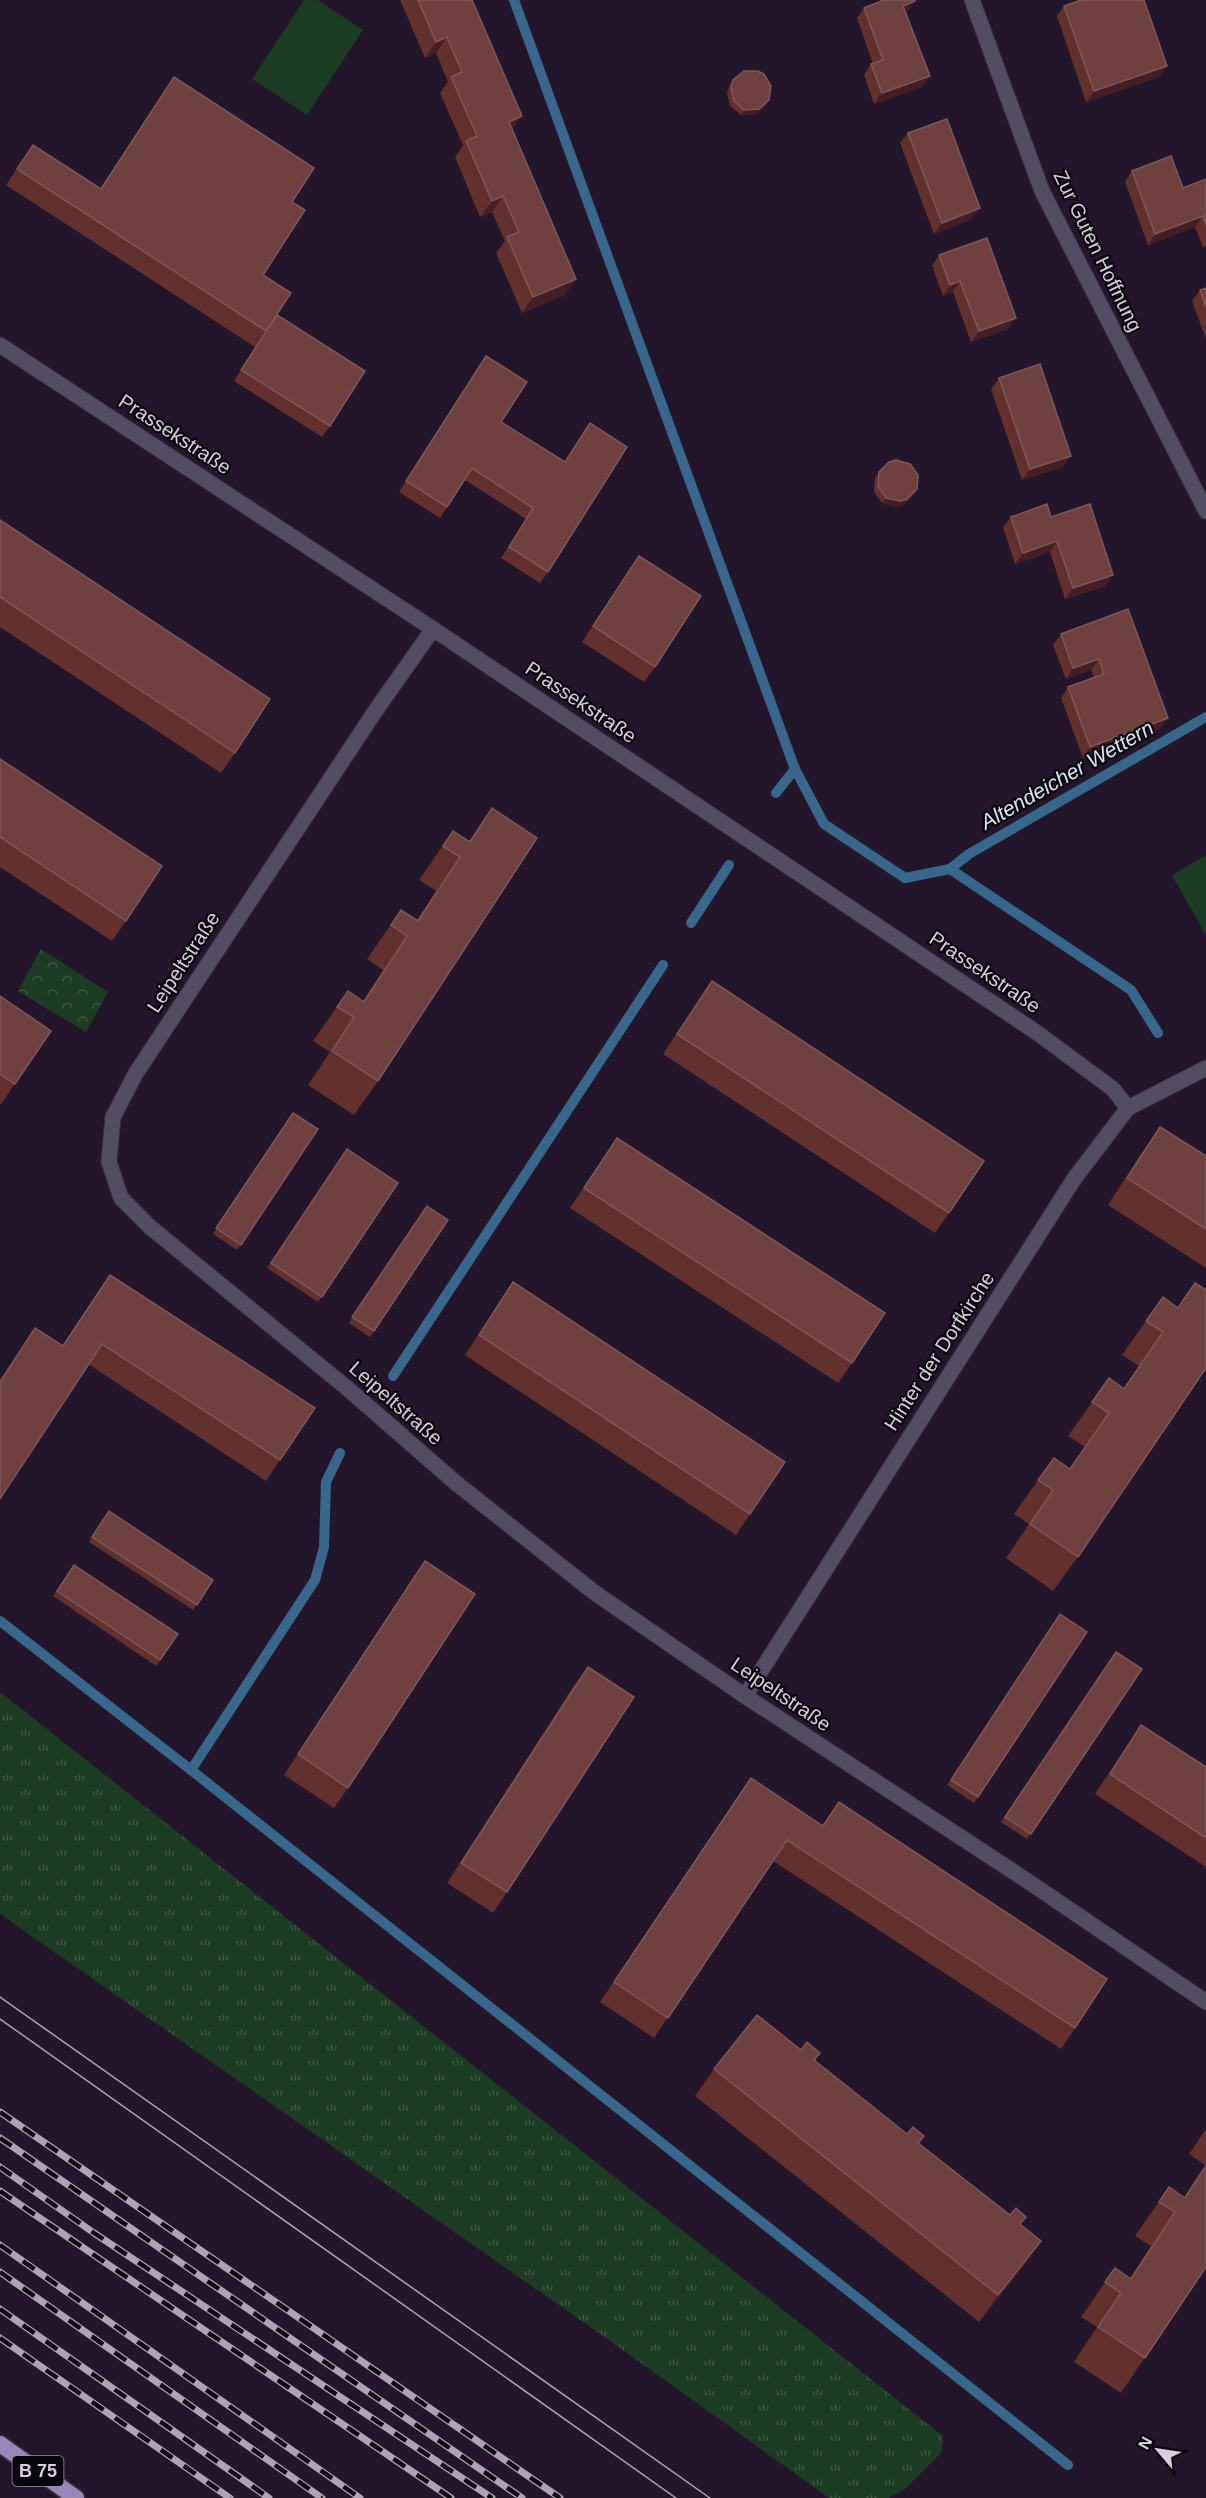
<svg xmlns="http://www.w3.org/2000/svg" width="1206" height="2498" font-family="Arial,sans-serif">
<style>
.grass{fill:url(#grass-tufts)}
.park{fill:url(#park-crowns)}
.pitch{fill:#1c3b23}
.lines{fill:none;stroke-linecap:round;stroke-linejoin:round}
.stream{stroke:#38678c;stroke-width:10}
.minor-casing{stroke:#3c2f43;stroke-width:17}
.trunk-casing{stroke:#3c2f43;stroke-width:19}
.minor{stroke:#534d62;stroke-width:15}
.trunk{stroke:#9786b7;stroke-width:16}
.tram{stroke:#ada3b3;stroke-width:1.5}
.rail-casing{stroke:#ada3b3;stroke-width:7}
.rail{stroke:#09050c;stroke-width:4.5;stroke-dasharray:14;stroke-linecap:butt}
.wall{fill:#62302d}
.shaded-wall{fill:#431e24}
.building{fill:#6e4140;stroke:#7f5758;stroke-width:1.5}
.labels{text-anchor:middle;stroke-width:4.5;stroke-linejoin:round;paint-order:stroke}
.shield{fill:#09050c;stroke:#99929e;stroke-width:1.5}
.shield-label{font-size:18px;font-weight:bold;fill:#d7cedc}
.street-label{font-size:20px;fill:#d7cedc;stroke:#09050c}
.water-label{font-size:21px;font-style:italic;fill:#d8e6f2;stroke:#09050c}
</style>
<defs>
<pattern id="grass-tufts" width="24" height="20" patternUnits="userSpaceOnUse" patternTransform="scale(1.5)"><rect width="24" height="20" fill="#1c3b23"/><path d="M3 7l-1-3M5 7V3M7 7l1-3M15 17l-1-3M17 17v-4M19 17l1-3" fill="none" stroke="#3c5642"/></pattern>
<pattern id="park-crowns" width="20" height="18" patternUnits="userSpaceOnUse" patternTransform="scale(1.5)"><rect width="20" height="18" fill="#1c3b23"/><path d="M2 6a3 3 0 1 1 6 0M12 15a3 3 0 1 1 6 0" fill="none" stroke="#3c5642"/></pattern>
</defs>
<rect width="100%" height="100%" fill="#23152a"/>
<polygon class="grass" points="0,1692 943,2436 942,2452 906,2488 888,2498 829,2498 613,2343 0,1914"/>
<polygon class="park" points="41,949 108,992 86,1032 18,991"/>
<g class="pitch">
<polygon points="304,0 318,0 363,30 307,115 252,79"/>
<polygon points="1206,855 1206,935 1172,875"/>
</g>
<g class="lines">
<g class="stream">
<polyline points="514,0 795,769 824,824 905,878 950,869 1131,990 1158,1033"/>
<polyline points="776,793 795,769"/>
<polyline points="950,869 969,854 1206,717"/>
<polyline points="691,923 729,865"/>
<polyline points="393,1376 663,965"/>
<polyline points="0,1621 191,1770 1068,2465"/>
<polyline points="191,1770 315,1580 324,1547 326,1482 340,1453"/>
</g>
<g class="minor-casing">
<g id="minor">
<polyline points="972,0 1042,191 1206,511"/>
<polyline points="0,345 433,629 1036,1032 1113,1089 1128,1108"/>
<polyline points="433,629 376,710 136,1073 113,1117 109,1162 121,1198 150,1227 347,1388 456,1483 595,1593 745,1696 1023,1878 1206,2002"/>
<polyline points="745,1696 1074,1179 1128,1108 1206,1068"/>
</g>
</g>
<g class="trunk-casing">
<polyline id="trunk" points="0,2444 76,2498"/>
</g>
<use href="#minor" class="minor"/>
<use href="#trunk" class="trunk"/>
<g class="tram">
<polyline points="0,1997 710,2498"/>
<polyline points="0,2019 676,2498"/>
</g>
<g class="rail-casing">
<g id="rail">
<polyline points="0,2112 560,2498"/>
<polyline points="0,2138 522,2498"/>
<polyline points="0,2167 94,2233 492,2498"/>
<polyline points="0,2191 451,2498"/>
<polyline points="0,2245 360,2498"/>
<polyline points="0,2272 322,2498"/>
<polyline points="0,2309 269,2498"/>
<polyline points="0,2338 230,2498"/>
</g>
</g>
<use href="#rail" class="rail"/>
</g>
<g class="wall">
<polygon points="400,0 472,0 512,130 576,279 565,295 522,313 496,253 505,241 492,212 480,217 455,157 463,145 440,93 448,82 436,53 425,58"/>
<polygon points="915,1 907,12 906,12 930,76 922,87 874,104 864,75 871,64 873,64 857,18 864,8"/>
<polygon points="1064,6 1159,77 1086,102 1057,16"/>
<polygon points="174,77 292,202 263,275 277,315 330,426 322,437 234,381 257,344 255,347 6,185 33,145 100,189"/>
<polygon points="733,80 769,100 765,106 755,115 741,115 730,106 727,93 729,86"/>
<polygon points="908,133 972,219 934,234 900,143"/>
<polygon points="1132,171 1183,188 1206,179 1206,246 1203,247 1195,227 1148,245 1125,182"/>
<polygon points="939,255 1008,329 971,342 953,292 943,296 932,266"/>
<polygon points="1206,288 1206,339 1192,301 1200,290"/>
<polygon points="486,356 501,422 564,462 548,572 540,583 501,558 526,519 465,480 440,518 399,492"/>
<polygon points="999,378 1063,467 1022,480 991,389"/>
<polygon points="879,472 913,495 903,505 896,507 882,503 874,492 875,478"/>
<polygon points="1011,517 1051,517 1106,586 1065,599 1050,552 1015,564 1003,527"/>
<polygon points="0,520 235,753 221,773 0,627"/>
<polygon points="639,556 655,667 644,682 582,642"/>
<polygon points="1128,609 1160,729 1083,758 1061,698 1068,687 1094,678 1091,670 1066,679 1053,645 1061,634"/>
<polygon points="0,759 126,921 112,941 0,867"/>
<polygon points="492,808 378,1081 354,1115 308,1085 330,1052 313,1041 348,991 363,1001 383,970 367,959 401,910 417,920 436,891 419,880 453,831 469,841"/>
<polygon points="712,981 949,1213 935,1233 663,1054"/>
<polygon points="0,996 51,1031 1,1104 0,1104"/>
<polygon points="293,1113 318,1129 237,1250 213,1234"/>
<polygon points="1160,1127 1206,1156 1206,1268 1108,1205 1141,1154"/>
<polygon points="617,1138 852,1363 838,1383 570,1208"/>
<polygon points="347,1149 398,1183 318,1302 267,1268"/>
<polygon points="427,1206 448,1220 370,1337 349,1323"/>
<polygon points="110,1275 280,1460 266,1481 88,1364 0,1499 0,1380 35,1328 62,1346"/>
<polygon points="513,1282 750,1514 736,1535 465,1355"/>
<polygon points="1195,1283 1078,1557 1053,1591 1006,1558 1029,1524 1014,1514 1054,1458 1070,1469 1085,1447 1068,1436 1109,1378 1124,1388 1139,1366 1122,1355 1163,1297 1178,1307"/>
<polygon points="109,1511 213,1580 193,1610 89,1542"/>
<polygon points="425,1561 348,1788 334,1808 284,1775"/>
<polygon points="74,1565 178,1634 156,1666 53,1596"/>
<polygon points="1060,1614 1087,1632 974,1803 947,1785"/>
<polygon points="1116,1652 1142,1669 1027,1839 1001,1822"/>
<polygon points="588,1667 507,1892 493,1913 447,1883 573,1687"/>
<polygon points="1141,1725 1206,1767 1206,1867 1095,1794"/>
<polygon points="751,1778 822,1826 839,1802 1075,2028 1061,2049 773,1861 654,2038 600,2002"/>
<polygon points="820,2053 815,2060 907,2134 924,2136 919,2143 1021,2224 1022,2268 979,2322 695,2096 714,2069"/>
<polygon points="1206,2129 1206,2267 1121,2393 1074,2362 1097,2327 1081,2317 1115,2268 1130,2278 1151,2246 1135,2236 1169,2187 1184,2197 1205,2165 1189,2154"/>
</g>
<g class="shaded-wall">
<polygon points="915,1 907,12 896,17 903,6"/>
<polygon points="447,37 436,53 425,58 436,42"/>
<polygon points="1167,66 1159,77 1086,102 1094,91"/>
<polygon points="930,76 922,87 874,104 882,93"/>
<polygon points="769,100 765,106 755,115 741,115 744,110"/>
<polygon points="522,116 511,132 509,122"/>
<polygon points="503,196 492,212 480,217 492,201"/>
<polygon points="980,208 972,219 934,234 942,223"/>
<polygon points="1203,216 1195,227 1148,245 1155,234"/>
<polygon points="576,279 565,295 522,313 533,297"/>
<polygon points="960,281 953,292 943,296 950,285"/>
<polygon points="1016,318 1008,329 971,342 979,331"/>
<polygon points="1071,456 1063,467 1022,480 1030,469"/>
<polygon points="917,489 913,495 903,505 896,507 882,503 886,498"/>
<polygon points="1057,541 1050,552 1015,564 1023,553"/>
<polygon points="1113,575 1106,586 1065,599 1073,588"/>
<polygon points="1099,659 1091,670 1066,679 1073,668"/>
<polygon points="1168,718 1160,729 1083,758 1090,747"/>
<polygon points="1041,2241 1022,2268 979,2322 998,2295"/>
</g>
<g class="building">
<polygon points="418,0 472,0 522,116 509,122 576,279 533,297 507,237 519,232 503,196 492,201 466,141 477,136 451,77 462,72 447,37 436,42"/>
<polygon points="884,0 915,0 915,1 903,6 930,76 882,93 871,64 883,60 864,8"/>
<polygon points="1081,0 1144,0 1167,66 1094,91 1064,6"/>
<polygon points="744,71 758,71 764,74 771,86 769,100 759,109 744,110 734,101 731,87 733,80"/>
<polygon points="174,77 314,168 292,202 305,210 263,275 291,293 266,331 17,169 33,145 101,189"/>
<polygon points="947,119 980,208 942,223 908,133"/>
<polygon points="1171,156 1183,188 1206,179 1206,225 1203,216 1155,234 1132,171"/>
<polygon points="987,238 1016,318 979,331 960,281 950,285 939,255"/>
<polygon points="1206,288 1206,307 1200,290"/>
<polygon points="277,315 365,371 330,426 241,370"/>
<polygon points="486,356 527,382 501,422 565,462 590,423 627,447 548,572 509,547 533,508 472,468 447,507 406,481"/>
<polygon points="1040,364 1071,456 1030,469 999,378"/>
<polygon points="896,460 910,464 918,475 917,489 907,499 900,501 886,498 878,486 879,472 889,462"/>
<polygon points="1047,504 1051,517 1090,504 1113,575 1073,588 1057,541 1023,553 1011,517"/>
<polygon points="0,520 270,699 235,753 0,597"/>
<polygon points="639,556 701,596 655,667 593,626"/>
<polygon points="1128,609 1168,718 1090,747 1068,687 1104,674 1099,659 1073,668 1061,634"/>
<polygon points="0,759 162,866 126,921 0,837"/>
<polygon points="492,808 537,838 378,1081 332,1051 354,1017 337,1007 348,991 364,1002 407,936 391,925 401,910 418,921 460,857 443,846 453,831 470,842"/>
<polygon points="712,981 984,1161 949,1213 677,1034"/>
<polygon points="0,996 51,1031 15,1084 0,1074"/>
<polygon points="293,1113 318,1129 241,1245 216,1228"/>
<polygon points="1160,1127 1206,1156 1206,1229 1127,1178"/>
<polygon points="617,1138 885,1313 852,1363 584,1188"/>
<polygon points="347,1149 398,1183 322,1297 271,1263"/>
<polygon points="427,1206 448,1220 374,1331 352,1317"/>
<polygon points="110,1275 315,1408 280,1460 102,1344 0,1499 0,1382 35,1328 63,1346"/>
<polygon points="513,1282 785,1462 750,1514 479,1335"/>
<polygon points="1195,1283 1206,1290 1206,1368 1078,1557 1030,1524 1053,1490 1038,1480 1054,1458 1070,1469 1109,1413 1092,1402 1109,1378 1124,1389 1163,1332 1146,1321 1163,1297 1178,1308"/>
<polygon points="109,1511 213,1580 197,1605 92,1537"/>
<polygon points="425,1561 475,1594 348,1788 298,1754"/>
<polygon points="74,1565 178,1634 160,1660 57,1591"/>
<polygon points="1060,1614 1087,1632 978,1797 951,1780"/>
<polygon points="1116,1652 1142,1669 1031,1834 1005,1817"/>
<polygon points="588,1667 634,1697 507,1892 461,1863"/>
<polygon points="1141,1725 1206,1767 1206,1838 1110,1774"/>
<polygon points="751,1778 823,1826 839,1802 1107,1979 1075,2028 787,1840 668,2018 614,1982"/>
<polygon points="757,2015 801,2050 807,2042 820,2053 814,2060 907,2134 913,2127 924,2136 918,2143 1010,2215 1016,2208 1026,2217 1020,2224 1041,2241 998,2295 714,2069"/>
<polygon points="1206,2166 1206,2267 1145,2358 1098,2327 1121,2293 1105,2282 1115,2268 1131,2279 1175,2212 1159,2202 1169,2187 1185,2198"/>
</g>
<g class="labels">
<rect class="shield" x="12.5" y="2456" width="51" height="30" rx="4.5"/>
<g class="shield-label">
<text x="38" y="2477">B 75</text>
</g>
<g class="street-label">
<text transform="translate(1098 251) rotate(64)" y="7">Zur Guten Hoffnung</text>
<text transform="translate(175 434) rotate(33)" y="7">Prassekstraße</text>
<text transform="translate(581 702) rotate(34)" y="7">Prassekstraße</text>
<text transform="translate(183 962) rotate(-57)" y="7">Leipeltstraße</text>
<text transform="translate(985 972) rotate(34)" y="7">Prassekstraße</text>
<text transform="translate(939 1351) rotate(-57)" y="7">Hinter der Dorfkirche</text>
<text transform="translate(396 1403) rotate(41)" y="7">Leipeltstraße</text>
<text transform="translate(781 1694) rotate(34)" y="7">Leipeltstraße</text>
</g>
<g class="water-label">
<text transform="translate(1067 775) rotate(-30)" y="7">Altendeicher Wettern</text>
</g>
</g>
<g transform="translate(1158 2450) rotate(299)" stroke="#09050c" stroke-width="4.5" paint-order="stroke">
<path d="M0-4.5L10 22L0 15L-10 22Z" fill="#d7cedc"/>
<text y="-9" font-size="16" font-weight="bold" text-anchor="middle" fill="#d7cedc">N</text>
</g>
</svg>
